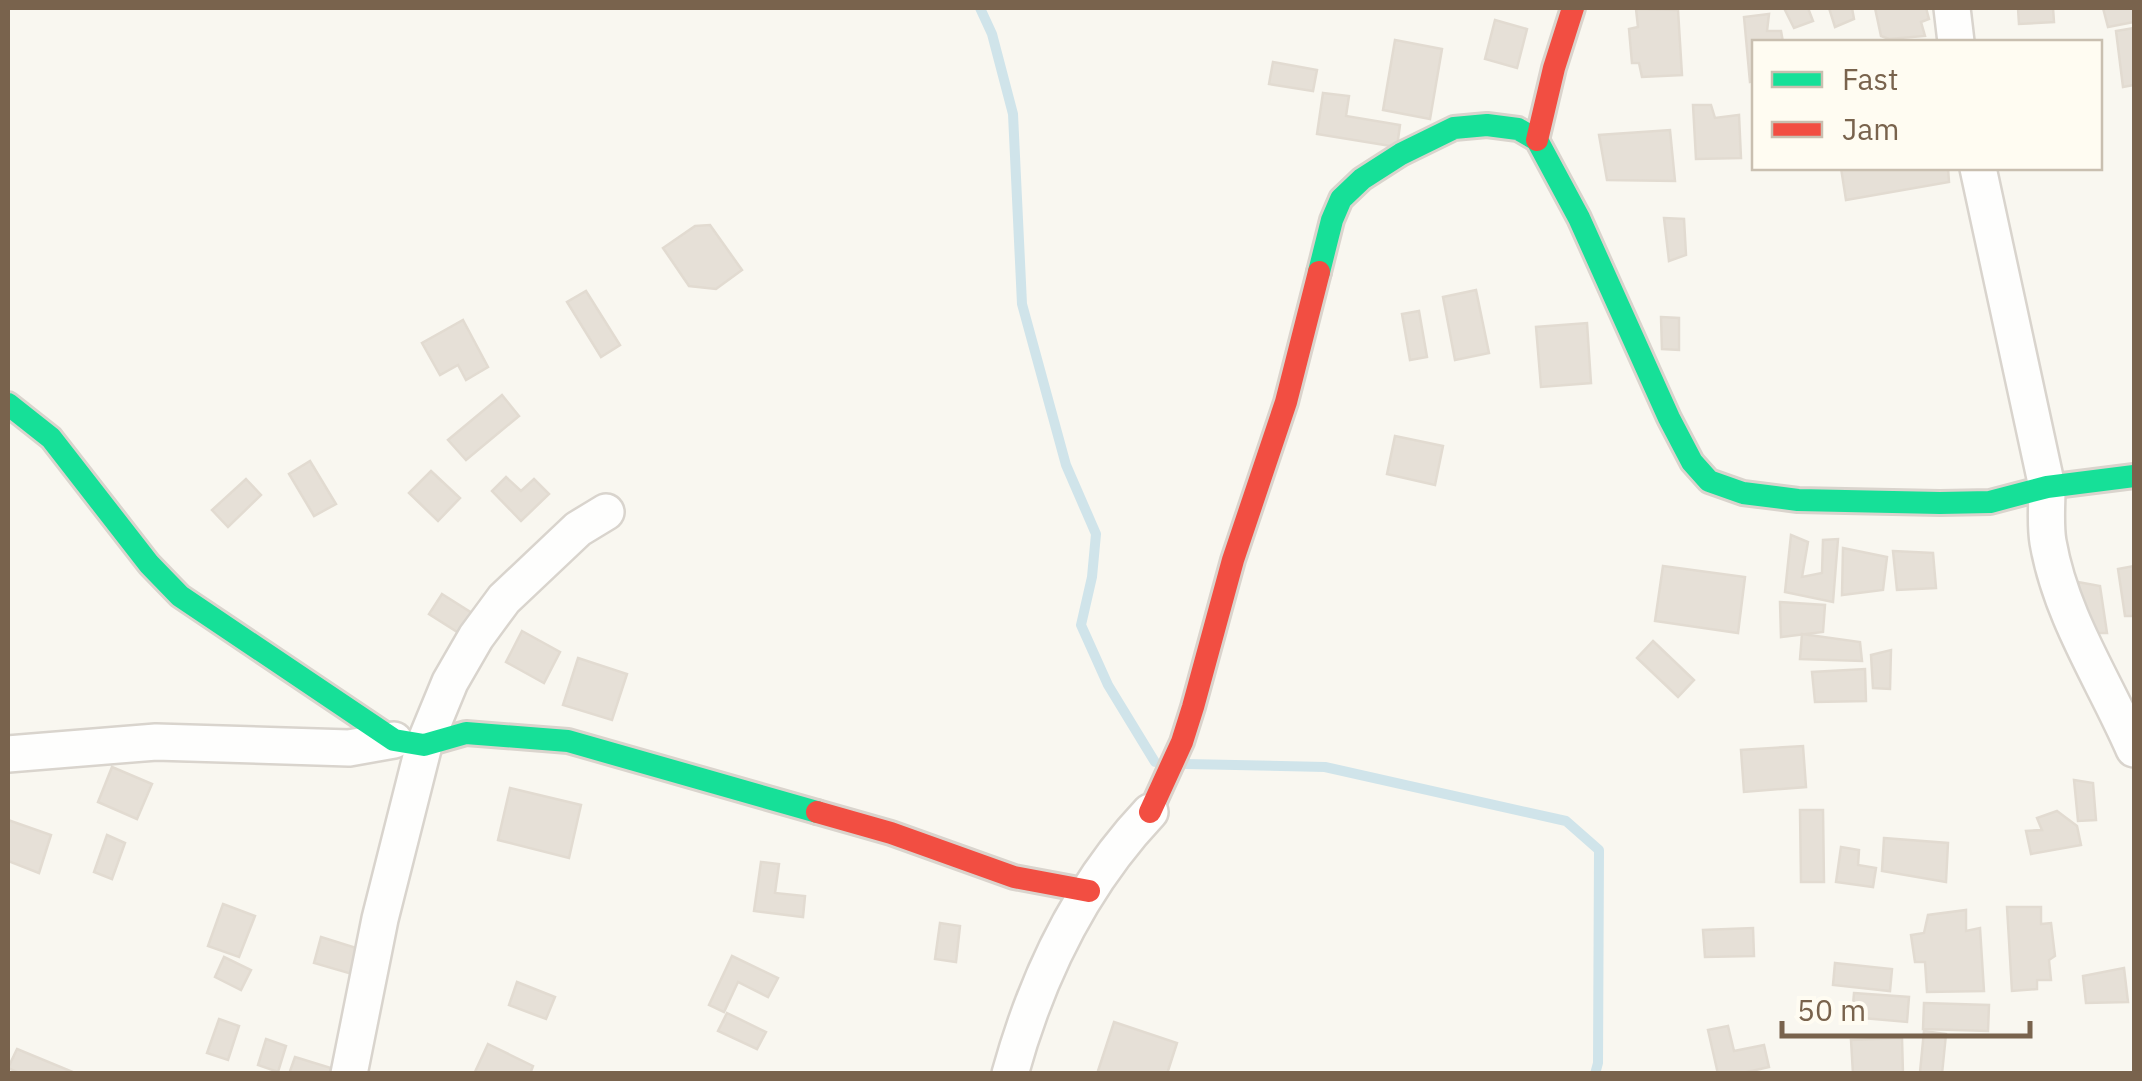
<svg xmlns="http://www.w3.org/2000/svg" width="2142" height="1081" font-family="'IBM Plex Sans',sans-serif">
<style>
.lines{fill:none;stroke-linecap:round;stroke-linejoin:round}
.stream{stroke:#d0e4ea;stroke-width:10}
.building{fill:#e6e0d7;stroke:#e2dbd1;stroke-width:2.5}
.street-casing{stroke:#d9d4cd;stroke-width:40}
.fast-casing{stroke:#dad4cd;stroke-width:28}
.jam-casing{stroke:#dad4cd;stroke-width:28}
.street{stroke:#fefefd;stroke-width:35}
.fast{stroke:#16e098;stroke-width:22}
.jam{stroke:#f24e42;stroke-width:22}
</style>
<rect width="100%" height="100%" fill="#f9f7f0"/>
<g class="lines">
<g class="stream">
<polyline points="980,8 992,34 1013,114 1022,304 1066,465 1096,534 1092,577 1081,625 1108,685 1155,762"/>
<polyline points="1186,764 1325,767 1566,821 1599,850 1598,1063 1595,1074"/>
</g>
</g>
<g class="building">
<polygon points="1784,8 1808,8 1813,21 1794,28"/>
<polygon points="1829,8 1852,8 1854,19 1835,27"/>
<polygon points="1875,8 1926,8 1929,19 1921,22 1925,36 1889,39 1881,36"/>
<polygon points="2018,8 2053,8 2054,22 2019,24"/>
<polygon points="2103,8 2134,8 2134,22 2108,27"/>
<polygon points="1636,9 1678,10 1682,75 1642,77 1639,63 1632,63 1629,29 1638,27"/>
<polygon points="1769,14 1767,31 1781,31 1783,42 1754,42 1754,81 1750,82 1744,17"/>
<polygon points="1495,20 1527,29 1517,68 1485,59"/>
<polygon points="2134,28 2134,85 2123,87 2116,31"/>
<polygon points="1395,40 1442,49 1430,119 1383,110"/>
<polygon points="1273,62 1317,70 1313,91 1269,84"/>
<polygon points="1323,93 1349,96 1346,116 1400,125 1397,147 1317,134"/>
<polygon points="1693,105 1711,105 1715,118 1739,115 1741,158 1696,159"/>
<polygon points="1670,130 1675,181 1607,180 1599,135"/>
<polygon points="1841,168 1948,168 1949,182 1846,200"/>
<polygon points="1664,218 1684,219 1686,255 1669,261"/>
<polygon points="710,225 742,270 716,289 689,286 663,248 695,226"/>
<polygon points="1476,290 1489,353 1455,360 1443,297"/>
<polygon points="586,291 620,345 601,357 567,302"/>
<polygon points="1419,311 1427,357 1410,360 1402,314"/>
<polygon points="1661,317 1679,318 1679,350 1662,349"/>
<polygon points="463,320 488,367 466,380 458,365 440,375 422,343"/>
<polygon points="1587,323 1591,383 1541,387 1536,327"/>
<polygon points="502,395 519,416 466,460 448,440"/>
<polygon points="1395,436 1443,446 1435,485 1387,474"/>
<polygon points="310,461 336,504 314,516 289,474"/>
<polygon points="431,471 460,498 438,521 409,493"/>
<polygon points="506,477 521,491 534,479 549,494 521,521 492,491"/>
<polygon points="246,479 261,495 228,527 212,510"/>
<polygon points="1791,535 1808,542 1802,577 1822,573 1823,540 1838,539 1833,602 1785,592"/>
<polygon points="1843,548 1887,557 1883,590 1842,595"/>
<polygon points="1893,551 1933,553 1936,588 1897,590"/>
<polygon points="1663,566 1745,577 1738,633 1655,621"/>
<polygon points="2134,566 2134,616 2125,616 2118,569"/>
<polygon points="2078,582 2100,586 2107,633 2085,633"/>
<polygon points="442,594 475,615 462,635 429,614"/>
<polygon points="1780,602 1825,605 1823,632 1781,637"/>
<polygon points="522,631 560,652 544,683 506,662"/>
<polygon points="1802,634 1860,642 1862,661 1800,659"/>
<polygon points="1653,641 1694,680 1678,697 1637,658"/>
<polygon points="1891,650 1890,689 1873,688 1871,655"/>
<polygon points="578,658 627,674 612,720 563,705"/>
<polygon points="1865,669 1866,701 1815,702 1812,672"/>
<polygon points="1803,746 1806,787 1744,792 1741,750"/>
<polygon points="112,767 152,784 137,819 98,802"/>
<polygon points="2074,780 2093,783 2096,820 2078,821"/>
<polygon points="510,788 581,805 569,858 498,840"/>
<polygon points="1800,810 1823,810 1824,882 1801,882"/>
<polygon points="2057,811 2077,826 2081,845 2031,854 2026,831 2042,830 2037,818"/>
<polygon points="8,820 51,835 39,873 8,861"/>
<polygon points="107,835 125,843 112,879 94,872"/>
<polygon points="1884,838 1948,843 1946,882 1882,871"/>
<polygon points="1841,847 1859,850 1858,865 1876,868 1873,887 1836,882"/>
<polygon points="761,862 779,864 775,893 805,896 803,917 754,911"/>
<polygon points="223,904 255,916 239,957 208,946"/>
<polygon points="2007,907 2041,907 2041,924 2051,923 2055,956 2049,960 2051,980 2037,980 2037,989 2012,991"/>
<polygon points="1966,910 1966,931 1980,928 1984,991 1927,992 1925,962 1915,962 1911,935 1924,933 1928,915"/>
<polygon points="940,923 960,926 956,962 935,959"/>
<polygon points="1753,928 1754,956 1705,957 1703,930"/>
<polygon points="321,937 366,951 359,976 314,963"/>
<polygon points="732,956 778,978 768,997 738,982 724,1012 709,1005"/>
<polygon points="224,957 251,970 241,990 215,977"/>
<polygon points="1835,963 1892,969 1890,991 1833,985"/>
<polygon points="2124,968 2128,1002 2086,1003 2083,976"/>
<polygon points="517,982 555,997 546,1019 509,1005"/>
<polygon points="1854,993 1909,997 1907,1022 1852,1017"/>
<polygon points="1924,1003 1989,1005 1988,1031 1923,1029"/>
<polygon points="727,1013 766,1032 757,1049 718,1031"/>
<polygon points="219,1019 239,1026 228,1060 207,1053"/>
<polygon points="1114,1022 1177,1043 1167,1074 1097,1074"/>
<polygon points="1728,1026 1734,1051 1764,1045 1769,1067 1738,1074 1718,1074 1708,1030"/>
<polygon points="1924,1031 1946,1034 1942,1074 1920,1072"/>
<polygon points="1902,1038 1903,1074 1853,1074 1851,1040"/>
<polygon points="266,1039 286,1046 278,1072 258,1065"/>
<polygon points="488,1044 533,1066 530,1074 474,1074"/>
<polygon points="17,1049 73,1072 73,1074 21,1074 8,1068"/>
<polygon points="295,1057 331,1068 329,1074 289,1074"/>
</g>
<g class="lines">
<g class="street-casing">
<g id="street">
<polyline points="1952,8 1956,42"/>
<path d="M1978,168l69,319c0,18 -2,37 1,55 13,75 56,138 86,207"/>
<polyline points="8,754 156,742 349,748 394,740"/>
<polyline points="349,1074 380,919 424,745 450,682 476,637 504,599 578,529 606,512"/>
<path d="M1010,1074c27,-98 70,-188 140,-262"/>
</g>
</g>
<g class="fast-casing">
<g id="fast">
<polyline points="1319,272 1332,220 1341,199 1362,179 1401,154 1454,128 1487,125 1518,129 1537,140 1579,218 1669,418 1692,462 1709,481 1743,493 1798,500 1940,503 1990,502 2047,487 2134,476"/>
<polyline points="8,404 51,438 149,564 180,596 394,740 424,745 466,733 568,741 817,812"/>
</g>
</g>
<g class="jam-casing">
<g id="jam">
<polyline points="1537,140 1554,68 1573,8"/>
<polyline points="817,812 891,833 1014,877 1089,891"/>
<polyline points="1150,812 1182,742 1193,707 1233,560 1286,402 1319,272"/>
</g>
</g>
<use href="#street" class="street"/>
<use href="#fast" class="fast"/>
<use href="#jam" class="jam"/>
</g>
<rect width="2142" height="1081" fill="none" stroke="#79634d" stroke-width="20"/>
<rect x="1752" y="40" width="350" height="130" fill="#fffcf2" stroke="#c9bfb0" stroke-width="2.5"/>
<rect x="1772" y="72" width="50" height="15" fill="#16e098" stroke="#c9bfb0" stroke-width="2.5"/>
<text x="1842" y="90" font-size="30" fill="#79634d">Fast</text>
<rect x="1772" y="122" width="50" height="15" fill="#f24e42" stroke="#c9bfb0" stroke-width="2.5"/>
<text x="1842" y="140" font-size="30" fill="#79634d">Jam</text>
<path d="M1782 1021v15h248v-15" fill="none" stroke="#79634d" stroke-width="5"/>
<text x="1797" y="1021" font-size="30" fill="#79634d" stroke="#fffcf2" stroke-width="8" paint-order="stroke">50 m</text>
</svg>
